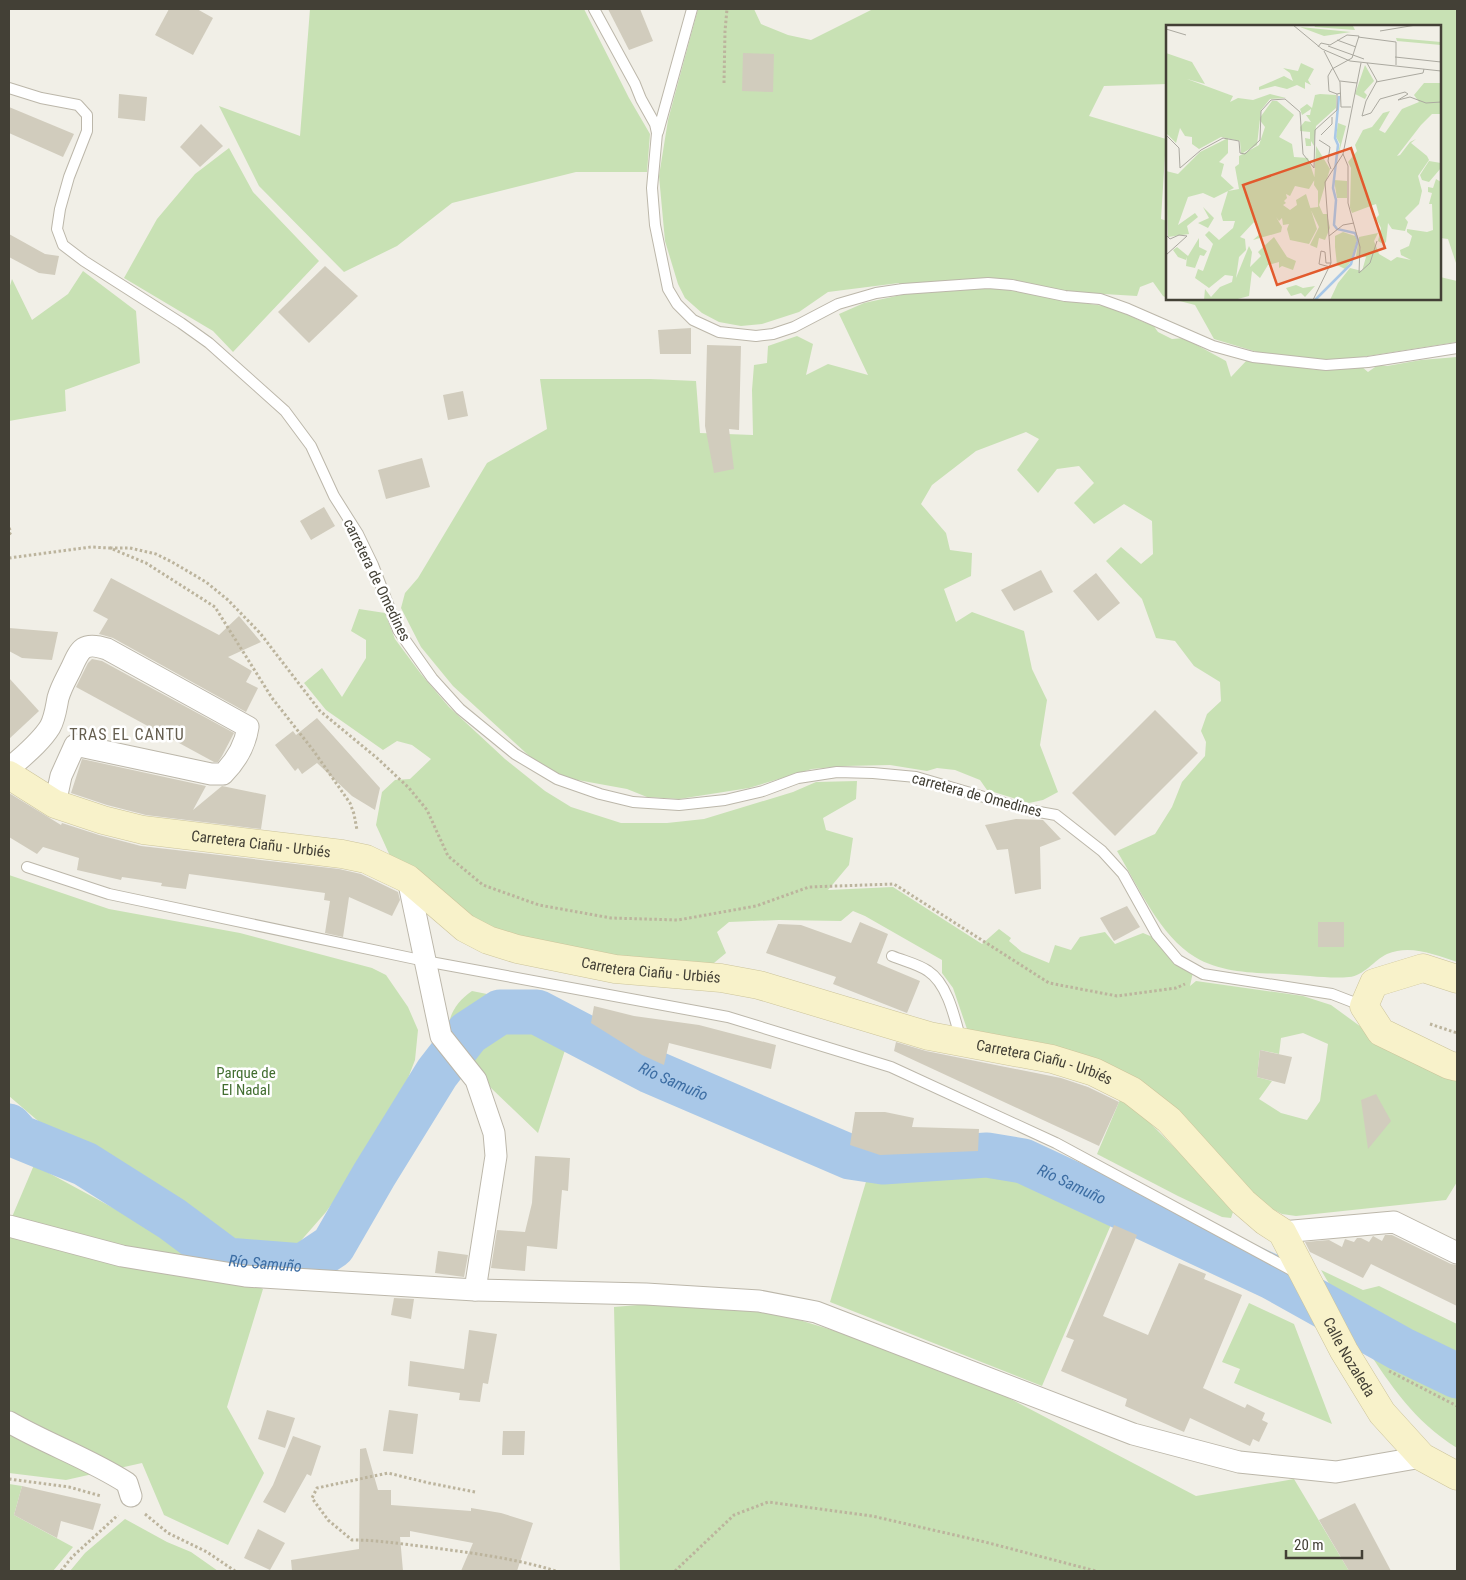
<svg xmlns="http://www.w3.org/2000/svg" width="1466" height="1580" font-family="'Roboto Condensed',sans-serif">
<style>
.green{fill:#c8e1b4;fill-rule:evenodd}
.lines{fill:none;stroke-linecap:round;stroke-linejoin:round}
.river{stroke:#a9c8e8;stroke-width:45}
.building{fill:#d1ccbd}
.lane-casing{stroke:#bcb7aa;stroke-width:12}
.street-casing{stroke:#bcb7aa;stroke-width:23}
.secondary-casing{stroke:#ccc49b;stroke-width:29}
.path{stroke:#bcb49d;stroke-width:3;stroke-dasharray:2.5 2.5;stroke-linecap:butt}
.lane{stroke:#fff;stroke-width:10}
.street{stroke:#fff;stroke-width:21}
.secondary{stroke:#f8f2ca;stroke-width:28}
.labels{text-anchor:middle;stroke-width:5;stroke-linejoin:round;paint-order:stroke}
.street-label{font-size:15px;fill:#434036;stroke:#fff}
.park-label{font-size:15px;fill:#426e30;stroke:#fff}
.neighbourhood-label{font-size:16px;letter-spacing:1px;fill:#655e4f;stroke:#fff}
.water-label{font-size:16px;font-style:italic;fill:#3c6da3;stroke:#fff}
.inset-river{fill:none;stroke:#a9c8e8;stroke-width:2.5}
.inset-road{fill:none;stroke:#aba9a0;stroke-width:1}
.view{fill:#e25a2d;fill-opacity:0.15;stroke:#e25a2d;stroke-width:2.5}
.inset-edge{fill:none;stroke:#434036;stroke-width:2.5}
</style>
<rect width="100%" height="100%" fill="#f1efe7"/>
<g class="green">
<polygon points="310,9 584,9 629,98 650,134 647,172 576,172 452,203 397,246 344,272 259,186 219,106 300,136"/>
<path d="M698,9h56l7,15 27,11 23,5 62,-31h584v257l-9,-27 -8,-1v-212h-273v58l-63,2 -15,30 77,23 -5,80 6,2v77l-4,-2 -10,-14 -13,5 -3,9 -50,-3 -2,10c9,2 19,2 28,5 14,5 26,14 40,17l5,7 14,7 12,-1 42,23 5,16 16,-17 71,10 44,-3 6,5 10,-7 9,1 34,-6 36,-3v605c-21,-7 -47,-18 -70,-8 -13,6 -23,22 -38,23 -19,2 -45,-2 -65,-3 -29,-1 -63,-1 -89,-17 -35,-21 -57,-71 -78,-106l38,-17 17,-27 10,-25 23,-26 1,-14 -5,-11 6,-17 14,-13 -1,-19 -26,-16 -19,-25 -19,-3 -14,-39 -36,-38 15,-14 20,17 12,-10 -1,-33 -28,-17 -30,20 -20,-21 20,-20 -15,-17 -22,3 -19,24 -21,-23 22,-31 -13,-7 -50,19 -44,34 -11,19 25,29 4,17 22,3 -1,23 -27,13 12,33 16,-10 52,19 8,38 15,31 -7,45 18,47 -15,8 -14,3 -42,-13 -7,-10 -25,-10 -18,-2 -10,3 -37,-6 -45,1 -33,3 -63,19 -70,11 -32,-2 -20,-8 -77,-14 -97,-89 -32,-39 -20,-39 4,-15 13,-15 69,-115 60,-34 -7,-50h110l46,2 4,52 53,2 -1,-45 2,-25 13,-2 1,-17 29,-10 16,8 -7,31 22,-11 40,11 -29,-61 25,-11 37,-8 -2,-12 -71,9 -29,20 -37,12 -21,2 -22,-4 -17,-9 -17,-15 -7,-14 -13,-43 -6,-65 9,-56z"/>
<polygon points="229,148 253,192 319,261 233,352 213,331 124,278 157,219 195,174"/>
<polygon points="83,271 136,311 140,363 65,390 66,411 9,421 9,289 12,279 32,320 68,294"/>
<polygon points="1440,277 1457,281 1457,342 1362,357 1322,361 1257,352 1214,339 1195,305 1172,299 1440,299"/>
<path d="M359,609l26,4 10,26 26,35 28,33 56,52 40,32 26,16 50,16h46l37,-4 89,-27 23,-10 41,-1 -1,18 -33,19 3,12 27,8 -4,27 -21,25 65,-3 89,57 17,-15 12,9 -2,3 13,11 27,11 6,-18 16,5 9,-13 25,-5 10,12 28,-11 12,5 38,34 -3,14 6,-5 107,15 28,9 48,35 78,39v103l-11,18 -150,16 -14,-2 -19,-10 -114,-117 -182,-58 -14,-41 -11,-15v-13l-77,-44 -12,-5 -12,10 -62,-1 -50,2 -12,10 9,21 -23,19 -193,-29 -115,-76 -19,-42 6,-33 13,-12 15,-1 21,-20 -19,-14 -15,-4 -14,9 -57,-40 -22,-27 18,-15 20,29 24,-39v-18l-15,-9zM1303,1033l25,11 -8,57 -13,19 -26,-7 -22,-14 13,-18 -15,-4 3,-27 19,4 2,-16z"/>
<polygon points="9,875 109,909 240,933 372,968 386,975 408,1007 418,1030 415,1060 402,1094 380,1137 326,1212 298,1244 282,1251 237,1245 186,1212 130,1171 86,1146 44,1126 9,1096"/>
<path d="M472,991l15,3 19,11 5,19c23,0 42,-3 57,17l-30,92 -47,-45 -43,-55c0,-18 9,-32 24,-42z"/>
<polygon points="1122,1095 1199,1172 1233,1212 1231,1218 1222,1217 1178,1196 1097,1154"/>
<polygon points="34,1165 263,1289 227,1407 264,1473 228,1545 164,1515 142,1463 66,1480 9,1473 9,1224"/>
<polygon points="868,1175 893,1179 1014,1175 1113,1220 1042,1386 830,1302"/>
<polygon points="1321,1270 1363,1290 1379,1286 1457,1324 1457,1373 1351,1321"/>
<polygon points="686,1301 783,1315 884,1346 984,1385 1196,1496 1294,1479 1349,1571 620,1571 614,1307"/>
<polygon points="1249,1303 1294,1324 1332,1424 1234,1383 1240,1369 1222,1362"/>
<path d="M1364,1345l93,48v55c-44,-28 -65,-61 -93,-103z"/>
<polygon points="9,1484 22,1486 14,1515 73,1547 53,1571 9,1571"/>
<polygon points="125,1519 167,1542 191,1552 218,1571 70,1571 85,1553"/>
</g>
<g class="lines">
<path class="river" id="s1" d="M9,1126l10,11 66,27 87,55 55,41 76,6 30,-20 41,-71 63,-102 31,-40 32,-21h37l113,59 200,86 33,5 104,-7 36,6 249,116 129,72 56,27"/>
</g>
<g class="building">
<polygon points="169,9 197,9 213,18 193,55 155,35"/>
<polygon points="608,9 640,9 653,41 629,50"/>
<polygon points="743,53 774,54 773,92 742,91"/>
<polygon points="119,94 147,97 145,121 118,118"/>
<polygon points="9,107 74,134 63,157 9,133"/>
<polygon points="201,124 223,146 200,167 180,147"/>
<polygon points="9,234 45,254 59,256 55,275 39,273 9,257"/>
<polygon points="325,266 358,296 309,343 278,312"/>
<polygon points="691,328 691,354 660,354 658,330"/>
<polygon points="707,345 741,346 739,430 729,429 734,469 714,473 705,426"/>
<polygon points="463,391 468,416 448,420 443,395"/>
<polygon points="422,458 430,487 386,499 378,470"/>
<polygon points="324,507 335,526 311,540 300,521"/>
<polygon points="1041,570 1053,592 1014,611 1001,590"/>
<polygon points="1096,573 1120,603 1098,621 1073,591"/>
<polygon points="111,578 219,635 239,616 261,642 228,657 252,671 246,682 258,688 246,712 113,638 99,634 108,619 93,611"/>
<polygon points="9,628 58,632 52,660 22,658 9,651"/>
<polygon points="92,659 102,661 234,733 222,756 218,762 214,762 76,687 88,663"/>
<polygon points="9,678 39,711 9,739"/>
<polygon points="1155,710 1198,753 1115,836 1072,793"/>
<polygon points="317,718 380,788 375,810 352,796 317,763 302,774 298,768 295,771 275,745 293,731 296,735"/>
<polygon points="82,759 206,786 193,810 222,786 266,795 261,829 146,815 107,805 71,793"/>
<polygon points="9,793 61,825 62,823 99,835 141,846 339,869 361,874 398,892 400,900 392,916 349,897 343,937 325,933 330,901 324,900 325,893 189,874 186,889 161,886 162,883 122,877 121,880 77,870 79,858 43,847 37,854 9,837"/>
<polygon points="1016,819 1043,820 1061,839 1040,847 1041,889 1015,894 1008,849 997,850 985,825"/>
<polygon points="1127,906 1140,927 1114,941 1100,918"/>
<polygon points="860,922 888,934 877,963 920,981 907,1013 833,984 836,977 766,953 778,924 801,925 851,943"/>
<rect x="1318" y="922" width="26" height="25"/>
<polygon points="594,1006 634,1016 699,1025 776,1045 771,1069 669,1043 664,1065 642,1055 591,1023"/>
<polygon points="896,1042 926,1051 1061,1078 1088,1087 1119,1102 1099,1146 894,1051"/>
<polygon points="1260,1050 1292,1057 1285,1084 1257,1077"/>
<polygon points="1376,1094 1391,1121 1368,1149 1361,1100"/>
<polygon points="855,1112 885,1112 914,1118 912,1127 979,1129 978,1151 880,1155 850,1145"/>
<polygon points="535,1156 570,1158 568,1191 562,1190 557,1249 527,1246 525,1271 491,1268 497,1230 525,1232 532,1203"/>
<polygon points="1114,1225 1137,1235 1103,1316 1148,1335 1179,1263 1206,1274 1204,1279 1242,1295 1203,1388 1245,1408 1247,1404 1265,1413 1262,1420 1268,1423 1259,1442 1253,1439 1250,1446 1190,1418 1184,1432 1125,1406 1127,1399 1061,1371 1074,1340 1066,1337"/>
<polygon points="1385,1235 1392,1235 1451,1264 1457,1265 1457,1306 1371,1264 1363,1278 1310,1252 1305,1242 1329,1240 1342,1247 1345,1239 1354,1242 1357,1238 1361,1238 1369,1242 1373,1236 1382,1241"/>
<polygon points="438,1251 468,1255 464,1277 435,1273"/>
<polygon points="394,1298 414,1299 411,1319 391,1315"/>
<polygon points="469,1330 497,1334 488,1384 483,1383 480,1402 459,1400 460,1393 408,1386 410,1361 464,1369"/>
<polygon points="267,1410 295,1418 285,1448 258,1439"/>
<polygon points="389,1410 418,1414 413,1454 383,1451"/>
<polygon points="503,1431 525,1431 524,1455 502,1455"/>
<polygon points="293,1436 321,1446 311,1476 307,1474 285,1513 263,1502 273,1485"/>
<polygon points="366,1448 378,1490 391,1490 391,1505 471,1511 471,1508 501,1513 533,1523 517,1571 461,1571 473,1543 410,1531 410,1537 400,1537 403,1571 292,1571 291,1560 359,1549 360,1449"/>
<polygon points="22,1486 101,1504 93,1530 61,1521 57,1538 14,1515"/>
<polygon points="1355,1503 1391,1571 1349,1571 1319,1520"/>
<polygon points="258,1529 285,1543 270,1570 244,1558"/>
</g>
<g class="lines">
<g class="lane-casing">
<g id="lane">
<polyline points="594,9 635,84 641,99 655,124 657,133 652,188 655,225 668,289 677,304 693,320 719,332 756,336 773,334 794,327 838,304 876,293 903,289 988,283 1012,285 1065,296 1100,299 1128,309 1213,346 1253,357 1326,365 1368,362 1457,348"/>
<polyline points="9,88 41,98 78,105 87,115 87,131 69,177 60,209 57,229 63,245 84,261 181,323 209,343 285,411 311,446 334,496 358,534 373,565 398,630 432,678 460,709 515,754 557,779 600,794 633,802 679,805 725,800 763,791 798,778 837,772 873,773 916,777 1028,810 1056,815 1102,851 1123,874 1157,935 1178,960 1203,974 1332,994 1363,1006"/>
<polyline points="658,132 692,9"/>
<polyline points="27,867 109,894 425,961 728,1017 891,1067 1056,1143 1295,1272"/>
<path d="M892,956c12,5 26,8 36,15 20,13 27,48 33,70"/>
</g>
</g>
<g class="street-casing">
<g id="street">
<path d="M9,769c14,-13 31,-26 41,-42 5,-9 6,-19 8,-29 3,-11 8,-19 13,-29 9,-20 12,-28 36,-20l141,78c-3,19 -11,33 -25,47h-12l-136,-29 -14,31 -6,28"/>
<polyline points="408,879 441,1036 476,1080 494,1133 496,1156 475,1290"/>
<polyline points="9,1226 122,1256 245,1276 475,1290 646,1294 759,1301 816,1312 1133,1434 1239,1462 1336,1472 1422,1457"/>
<polyline points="1282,1232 1394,1222 1457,1253"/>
<path d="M9,1422c38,22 81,37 118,61l4,13"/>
</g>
</g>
<g class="secondary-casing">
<g id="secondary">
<path id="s2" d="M9,775l46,29 48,16 40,10 199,24 24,5 42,20 57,49 23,12 29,9 98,20 106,9 38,7 170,51 123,23 42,13 38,19 37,29 74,82 22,19 17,11 62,119 38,62 40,44 35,19"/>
<polyline points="1457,979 1423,968 1374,983 1364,1006 1381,1032 1449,1065 1457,1067"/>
</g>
</g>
<g class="path">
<polyline points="724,83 725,31 727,9"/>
<polyline points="9,528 11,532 9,535"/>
<polyline points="110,548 130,548 156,554 172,562 206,582 228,600 260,633 320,711 377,758 409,788 427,810 448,856 483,885 539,905 611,918 678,920 756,906 809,887 894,884 1049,983 1117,996 1176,988 1185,984"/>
<polyline points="9,558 91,547 110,548 146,563 215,607 272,698 313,750 350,803 354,814 357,830"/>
<polyline points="1430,1024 1457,1033"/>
<polyline points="1389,1371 1457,1406"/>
<polyline points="9,1479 69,1487 101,1496"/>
<path d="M475,1492l-46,-9 -41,-10 -71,15 -5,10 16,22 24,20c27,0 49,4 76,7 43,6 86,11 128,24"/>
<polyline points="145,1514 168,1533 207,1552 235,1571"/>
<polyline points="61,1571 72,1557 118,1515"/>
<polyline points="675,1571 734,1515 768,1502 872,1516 985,1542 1096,1571"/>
</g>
<use href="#lane" class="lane"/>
<use href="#street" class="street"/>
<use href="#secondary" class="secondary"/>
</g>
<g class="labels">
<g class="street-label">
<text transform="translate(377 580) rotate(64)" y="5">carretera de Omedines</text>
<text transform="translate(977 795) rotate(15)" y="5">carretera de Omedines</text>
<text dy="5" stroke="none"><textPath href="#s2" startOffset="265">Carretera Ciañu - Urbiés</textPath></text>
<text dy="5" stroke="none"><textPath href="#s2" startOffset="685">Carretera Ciañu - Urbiés</textPath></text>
<text dy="5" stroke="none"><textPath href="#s2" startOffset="1090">Carretera Ciañu - Urbiés</textPath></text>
<text dy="5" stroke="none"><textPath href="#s2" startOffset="1532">Calle Nozaleda</textPath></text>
</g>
<g class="park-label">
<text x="246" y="1078">Parque de<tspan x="246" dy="17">El Nadal</tspan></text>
</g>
<g class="neighbourhood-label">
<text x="127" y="740">TRAS EL CANTU</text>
</g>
<g class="water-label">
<text dy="6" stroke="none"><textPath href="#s1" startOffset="851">Río Samuño</textPath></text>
<text dy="6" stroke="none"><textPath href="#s1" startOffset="1271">Río Samuño</textPath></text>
<text dy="6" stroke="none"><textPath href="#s1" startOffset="296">Río Samuño</textPath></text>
</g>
</g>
<g transform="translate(1166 25)">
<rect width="275" height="275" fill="#f1efe7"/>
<path d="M148,0l39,1 2,4 -40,-3zM134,2l51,5 -27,4zM230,13l45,4v3l-44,-4zM0,28l26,9 13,22 -18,-5 46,17 -3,6 8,-4 15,2 17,-6 16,4 -16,1 -9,11 -4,35 -16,9 -1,-13 -19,-4 -22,12 -7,-5v-7l-7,-1 -5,-8 -4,15 -10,-10zM135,38l13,6 -6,11 3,5 -6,-3v7l-8,-4 -10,4 -12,-3 -16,4v-3l25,-11 9,5 -3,-8 -7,-5 15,3zM199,40l9,16 -10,11 3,3 -2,4 -10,-5zM258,58h17v31h-9l-11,11 -24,31 3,-1 10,-13 6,-3 -5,4 16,13 2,4 -11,16 4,15 -3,13 -14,14 3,4 -3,9 -13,-2 -4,-6 -2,19 -3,2 -5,-3 3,-13 -5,-10 3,-3 -3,-11 -24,9 -2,-5 1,-40 -3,-6 9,-11 -2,-6 8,-15 9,-3 11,-14 7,-2 -11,19 6,3 17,-24 17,-7 -5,-7zM154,69l16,1v13l-20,18 -2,20 -3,-5v5h-5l-1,-8 5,1v-7l-10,-1v-4l5,-6 6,1 -5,-7h4l1,-6 -9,6 -2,-6 7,-5 5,4 3,-13zM106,76h5l17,14 -15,22 13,7 2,13 14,1 7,21 -6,10 -14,-3 -5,10 -4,-2 1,4 -3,3 2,2 -3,2 7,5 7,-5 -1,-5 10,-6 11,35 -8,15 -19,-4 -3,-11 2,-5 -6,1 -1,-7 -3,3 -3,-4 6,10 -1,5 -28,8 8,-7 -7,-11 -14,15 5,2 1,11 -7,7 -3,21 13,-32 3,6 -2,15 11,-11 -3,-4 3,-3 13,-12 13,20 9,4 -3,9 -11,-4 -3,2v-6l-11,3 -8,13 -8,-7 -3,25 -15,4h-30l1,-11 6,8 9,-10 12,-5 1,-6 -8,-1 -16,13 -14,-10 3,-9 5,2 10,-27 -8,-9 4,-4 10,9 14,-12 2,-7h-12l-2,-7 7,-23 11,-2 -4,-22 4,-3v-8l20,-11 6,-18 -6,-8zM172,98l8,3 -9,34 3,-16 -4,-7zM62,113v15l-9,9 5,2 -3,12 13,12 -20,10 -11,-5 -15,4 -10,28 17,-12 3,4 -11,9 2,8 -21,3 -2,-66 12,3 22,-22zM150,121l14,23 -11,36 4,9h4l3,14 -5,12 -6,-2 -2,10 -7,-3 9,-18 -9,-19 8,-1v-16l-4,-6zM263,136l12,2v5l-12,14 -7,-2 -2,-5zM270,154l5,3v118h-111l8,-17 12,-15 12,3 4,-14 -10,-1 3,-19 19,-4 -4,8 5,13 12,7 6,-4 14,3 -10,-5 -1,-5 9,-4 3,-10 -5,-4v-3l20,3 6,-2 -1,-26h-3l3,-11 -4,-1v-5l5,1zM168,155l13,1v17h-10zM37,182l11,11 -6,10 -10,-5 11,-5zM177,207l12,4 2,4 -6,21 -6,8 -8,-4 -2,-18v-11zM33,213v9l8,4 -3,5 -4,-1 -5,13 -9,-2 1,-9 -1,3 -8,-3 -5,-7 4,-3 11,9zM130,260l7,3 12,-2 -10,11 -4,-4 -10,3 -5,-8z" fill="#c8e1b4"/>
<path class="inset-river" d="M149,275l36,-36 7,-24 -3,-7 -18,-4 -3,-4 2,-25 -3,-12 5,-43 -3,-7 4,-42"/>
<path class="inset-road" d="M127,0l29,24 28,12 91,10M0,4l20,6M214,6l36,-6M192,12l38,5v23M171,15l19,7M162,21l36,13M152,22l3,-4 9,2 17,-10 12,1 -7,22 -20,11 -4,7 1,15 8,3M158,26l16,31 1,25h10M229,32l46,5M201,38l10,18 -11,20 -4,15 9,-3 9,-14 25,-7 3,2 -10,6 12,-3 16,6 15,-1M174,56l17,2M210,57l47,-9 1,-4M0,110l13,13 1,20 21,-18 22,-12 16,3 1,12 5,1 15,-14 1,-29 10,-11 14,-1 15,13 3,42 11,14M155,110l11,-11v-7M153,115l11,7 -2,14 3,8M177,129l5,12v37l12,44 -1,26 11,-10 7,-22M148,143l1,-38 22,-20v-16l4,-1M0,210l4,4 9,-4 8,1 -21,19M163,211l14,-11 11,-2M155,226l-2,13 11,3M155,226l4,1 1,11h5M147,275l18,-37 -6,-81 18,-28 18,-91"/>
<path class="view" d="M185,123l34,100 -108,37 -34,-100z"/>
<rect width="275" height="275" class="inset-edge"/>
</g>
<rect width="1466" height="1580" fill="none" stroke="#434036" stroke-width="20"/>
<path d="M1286 1550v8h76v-8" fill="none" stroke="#434036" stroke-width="2.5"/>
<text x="1294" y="1550" font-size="15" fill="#434036" stroke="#ffffff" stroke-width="4" paint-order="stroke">20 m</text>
</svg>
